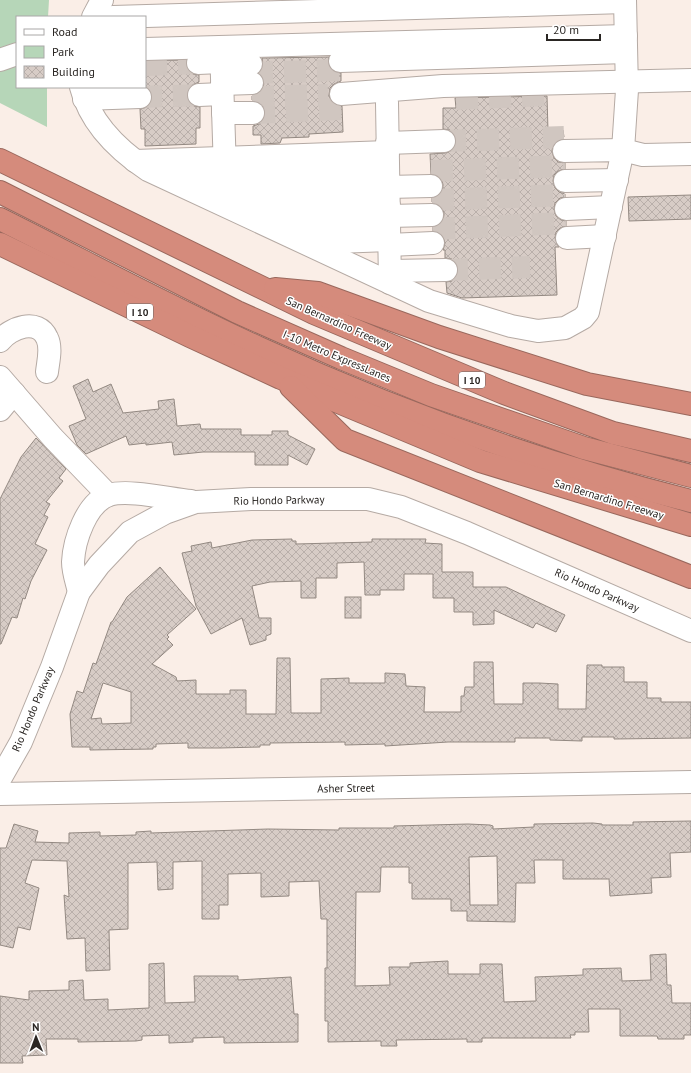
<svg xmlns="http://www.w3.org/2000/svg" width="691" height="1073" font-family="'PT Sans',sans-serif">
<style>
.green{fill:#b6d6b8}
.building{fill:url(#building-cross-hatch);stroke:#938982;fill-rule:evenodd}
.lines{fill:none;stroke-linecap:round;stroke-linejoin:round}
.minor-tunnel{stroke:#d0c6c0;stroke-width:22;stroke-dasharray:22 11;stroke-linecap:butt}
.minor-casing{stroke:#b5aaa4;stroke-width:24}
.highway-casing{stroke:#99685d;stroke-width:24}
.minor{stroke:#fff;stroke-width:22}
.highway{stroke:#d58b7c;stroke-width:22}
.labels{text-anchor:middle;stroke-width:3;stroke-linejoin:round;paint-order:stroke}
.shield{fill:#fff;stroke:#6a6765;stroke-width:1}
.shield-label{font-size:10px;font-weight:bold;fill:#2a2623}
.street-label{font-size:11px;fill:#2a2623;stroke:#fff}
</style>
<defs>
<pattern id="building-cross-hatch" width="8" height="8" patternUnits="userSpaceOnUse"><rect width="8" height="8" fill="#d7ccc6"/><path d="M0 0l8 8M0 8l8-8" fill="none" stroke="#b9afaa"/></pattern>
</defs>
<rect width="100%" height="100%" fill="#faeee7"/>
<polygon class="green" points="0,0 49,0 48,17 17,17 17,87 47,87 47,127 0,103"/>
<g class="building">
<polygon points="329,57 328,62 330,68 334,72 341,73 341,81 334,84 330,88 329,95 331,101 336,105 342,106 343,132 309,134 309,137 282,138 280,143 261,144 261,135 253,135 253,126 259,124 264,120 265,113 264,107 260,102 252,100 252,96 259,93 263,89 264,82 259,73 263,64 262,58"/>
<polygon points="186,60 188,70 193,74 199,75 199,82 192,85 188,90 187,95 189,102 194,106 200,107 200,128 196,128 196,144 145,146 145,129 141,129 140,109 147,107 151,102 152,97 150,90 145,86 145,61"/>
<polygon points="547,96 548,131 563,130 564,137 553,145 552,151 554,158 558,162 565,163 565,169 558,171 554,175 553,181 555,188 559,192 565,194 565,197 560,198 555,203 554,209 556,216 561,220 566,221 566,226 560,228 556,232 555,238 559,247 555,247 557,295 462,298 447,293 446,282 452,281 457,276 458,269 456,263 452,259 445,258 445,250 443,250 445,243 443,236 438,232 433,231 433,227 438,226 443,221 444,214 443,209 438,204 432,202 432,198 437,197 442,192 443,185 442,180 437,175 431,174 430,154 445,153 451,151 455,146 456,140 454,134 450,130 443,129 443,108 456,108 455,98"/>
<polygon points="691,195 691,219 629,221 628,197"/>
<polygon points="88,379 93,392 111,384 123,413 159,409 158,401 174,399 177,426 200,424 201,429 241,429 241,435 272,435 272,431 288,431 288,435 315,449 307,465 288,455 288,465 255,465 255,452 203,452 174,455 172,442 146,445 146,443 129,445 126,436 86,454 77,445 69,426 86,419 73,386"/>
<polygon points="36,438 66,469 59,478 63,481 46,502 50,504 44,515 48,517 35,544 47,550 31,581 25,599 23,598 17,618 12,617 1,644 0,644 0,499 21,457"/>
<polygon points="292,539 292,541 296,541 296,544 372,542 372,539 426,539 425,543 442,544 442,572 473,572 473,587 506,587 565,615 556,632 536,623 533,628 494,610 494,624 473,625 473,612 454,612 454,598 433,598 433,574 404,574 404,590 380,590 380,595 365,595 364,562 337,563 337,578 316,578 316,598 301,598 301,581 270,582 252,586 259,618 271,618 271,634 266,636 266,640 250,645 242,618 211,634 196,606 182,553 192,551 191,546 211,542 212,548 252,540"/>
<path d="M160,567l36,42 -29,26 2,2 -2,2 6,6 -21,19 24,13 1,4 19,-1v14h34v-4h16v24h30l1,-56h13l1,55h30v-34l28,-1v5h36v-10l20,1 1,12 19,1 -1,25h37v-16h3l1,-9h9v-25h19l1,42h29v-21h16l19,1v25h28l1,-44h15v2h22v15h23v16h14v4h30v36l-77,1v-2h-32v4l-32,-1v-2h-35v4h-67l-63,4v-2l-40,1v-3l-75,1v2h-10v2l-40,1h-32v-5l-32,1v3h-3v2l-63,1v-3h-18l-2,-33 7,-23 6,2 10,-30 3,1 15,-42h1l15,-25zM103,683l28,9v31l-29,1 -1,-6 -10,1z"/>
<rect x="345" y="597" width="16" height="21"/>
<path d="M691,821v31l-21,1 1,24 -20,1 1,15 -42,3 -1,-17h-46v-19h-29l1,23h-19l-1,39 -48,-1v-10h-16v-12h-39v-16h-3v-16h-28l-1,25h-24l-1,94 35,-1 -1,-18h21v-4l38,-2v13h32v-10h22l2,38 32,-1 -1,-24 48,-2v-6l38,-1 1,13 29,-1 -1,-25 16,-1 1,31h4l1,18h19v32h-7v4h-26l-1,-3h-37v-27h-32l1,23h-14v3h-5l1,3h-89v4h-15v-3l-71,1 1,6h-16v-5l-53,1v-21h-3v-53h2v-49h-6l-2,-38 -30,1v14l-28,1v-24l-33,1v31h-9v14h-17v-58l-29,1v27l-15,1 -1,-28 -29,1v66l-19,1 1,40 -24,1 -1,-33 -18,1 -3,-44 5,2 -2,-36 -35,-1 -7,23 14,5 -9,42 -12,-3 -5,21 -13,-3v-97h6l8,-24 24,7 -3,11 34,1v-10l31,-1v4l36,-1v-3l15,-1v2l117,-4 71,1v-2h55v-2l74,-2 22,1 3,1v3l41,-2v-3l59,-1 9,1v1h31v-3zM497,856l1,49h-28l-1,-48z"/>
<polygon points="164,963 165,1003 195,1002 194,976 238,976 238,980 291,977 294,1014 298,1014 298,1042 224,1043 224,1037 193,1038 193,1042 169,1043 169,1035 142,1036 142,1040 136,1041 78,1042 78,1039 46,1039 47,1055 22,1056 23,1063 0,1063 0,996 29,1000 29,991 69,990 69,981 83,980 84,1000 108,999 108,1010 149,1008 149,964"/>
</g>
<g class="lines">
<g class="minor-tunnel">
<polyline points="145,65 198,63"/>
<polyline points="251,73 340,70"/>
<polyline points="140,97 199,95"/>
<polyline points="252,97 328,95"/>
<polyline points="456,99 547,95"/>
<polyline points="253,113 342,109"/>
<polyline points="444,141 564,137"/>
<polyline points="431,171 565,166"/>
<polyline points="432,200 565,195"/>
<polyline points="433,229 566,223"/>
<polyline points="446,270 530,267"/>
</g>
<g class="minor-casing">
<g id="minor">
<polyline points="625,0 627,90 623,150 643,155 691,154"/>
<polyline points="93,17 102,0"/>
<polyline points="113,17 625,2"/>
<polyline points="221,47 225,171"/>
<polyline points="145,49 626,36"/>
<polyline points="0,60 17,54"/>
<polyline points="340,61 626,52"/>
<polyline points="198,63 221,62"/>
<polyline points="221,65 251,64"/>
<polyline points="222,84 252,83"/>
<path d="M81,87c9,36 37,63 67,83l281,131 82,25 27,5 27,-3 18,-10 5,-6 35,-162 -59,1"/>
<polyline points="341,94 443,86 691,80"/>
<polyline points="199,95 222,94"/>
<polyline points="84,99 140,97"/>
<polyline points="387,103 390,283"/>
<polyline points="223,113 253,113"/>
<polyline points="387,143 444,141"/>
<polyline points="135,161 388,152"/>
<polyline points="167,177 388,171"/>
<polyline points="565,181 617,180"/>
<polyline points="388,187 431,186"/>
<polyline points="204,193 388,188"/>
<polyline points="566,209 611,207"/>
<polyline points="237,210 389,206"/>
<polyline points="389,216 432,215"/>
<polyline points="274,226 389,223"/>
<polyline points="567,238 605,236"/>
<polyline points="310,243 389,240"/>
<polyline points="389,245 433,243"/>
<polyline points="390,271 446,270"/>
<path d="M0,341c10,-13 38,-24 47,-3 5,10 1,24 0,34"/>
<polyline points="0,377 53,438 108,495"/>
<polyline points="0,410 14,393"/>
<path d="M79,592c-2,-9 -6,-20 -6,-30 1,-21 13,-59 36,-67 20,-6 60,4 82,6"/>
<polyline points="0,779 21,742 52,667 79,592 99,565 130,532 165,513 196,502 251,499 368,499 401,507 467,533 691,631"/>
<polyline points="0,794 691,782"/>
</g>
</g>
<g class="highway-casing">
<g id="highway">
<polyline points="0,160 314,313 504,393 613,433 691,451"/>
<polyline points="0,192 237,312 341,358 431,395 584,448 691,476"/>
<path d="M0,219c86,43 171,89 259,129 139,64 284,116 432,153"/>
<polyline points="0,244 190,336 281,378 480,461 691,525"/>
<polyline points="275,289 318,293 439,337 587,384 691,404"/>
<polyline points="291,387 345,440 691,577"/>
</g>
</g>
<use href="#minor" class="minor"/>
<use href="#highway" class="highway"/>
</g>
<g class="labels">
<g class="shield">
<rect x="127" y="304" width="26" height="16" rx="3"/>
<rect x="459" y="372" width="26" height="16" rx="3"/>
</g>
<g class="shield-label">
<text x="140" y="316">I 10</text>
<text x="472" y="384">I 10</text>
</g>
<g class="street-label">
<text transform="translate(339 323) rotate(24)" y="4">San Bernardino Freeway</text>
<text transform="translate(337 356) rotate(23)" y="4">I-10 Metro ExpressLanes</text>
<text transform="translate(609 499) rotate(17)" y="4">San Bernardino Freeway</text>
<text transform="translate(279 500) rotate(-1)" y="4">Rio Hondo Parkway</text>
<text transform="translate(597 590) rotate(24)" y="4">Rio Hondo Parkway</text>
<text transform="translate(33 709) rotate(-67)" y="4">Rio Hondo Parkway</text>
<text transform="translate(346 788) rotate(-1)" y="4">Asher Street</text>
</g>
</g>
<rect x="16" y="16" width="130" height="72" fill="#ffffff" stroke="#aaa8a7"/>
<rect x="24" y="29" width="20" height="6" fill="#ffffff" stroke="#aaa8a7"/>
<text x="52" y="36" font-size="12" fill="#2a2623">Road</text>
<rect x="24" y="46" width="20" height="12" fill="#b6d6b8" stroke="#aaa8a7"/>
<text x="52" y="56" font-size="12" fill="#2a2623">Park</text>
<rect x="24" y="66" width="20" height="12" fill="url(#building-cross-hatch)" stroke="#aaa8a7"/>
<text x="52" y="76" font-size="12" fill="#2a2623">Building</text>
<g transform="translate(36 1037) rotate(359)" stroke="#ffffff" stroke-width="3" paint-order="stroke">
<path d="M0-3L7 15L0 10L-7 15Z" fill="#2a2623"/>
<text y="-6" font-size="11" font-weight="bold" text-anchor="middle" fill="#2a2623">N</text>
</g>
<path d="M547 34v6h53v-6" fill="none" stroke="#2a2623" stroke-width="2"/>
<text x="553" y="34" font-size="12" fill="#2a2623" stroke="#ffffff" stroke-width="3" paint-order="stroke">20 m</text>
</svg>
